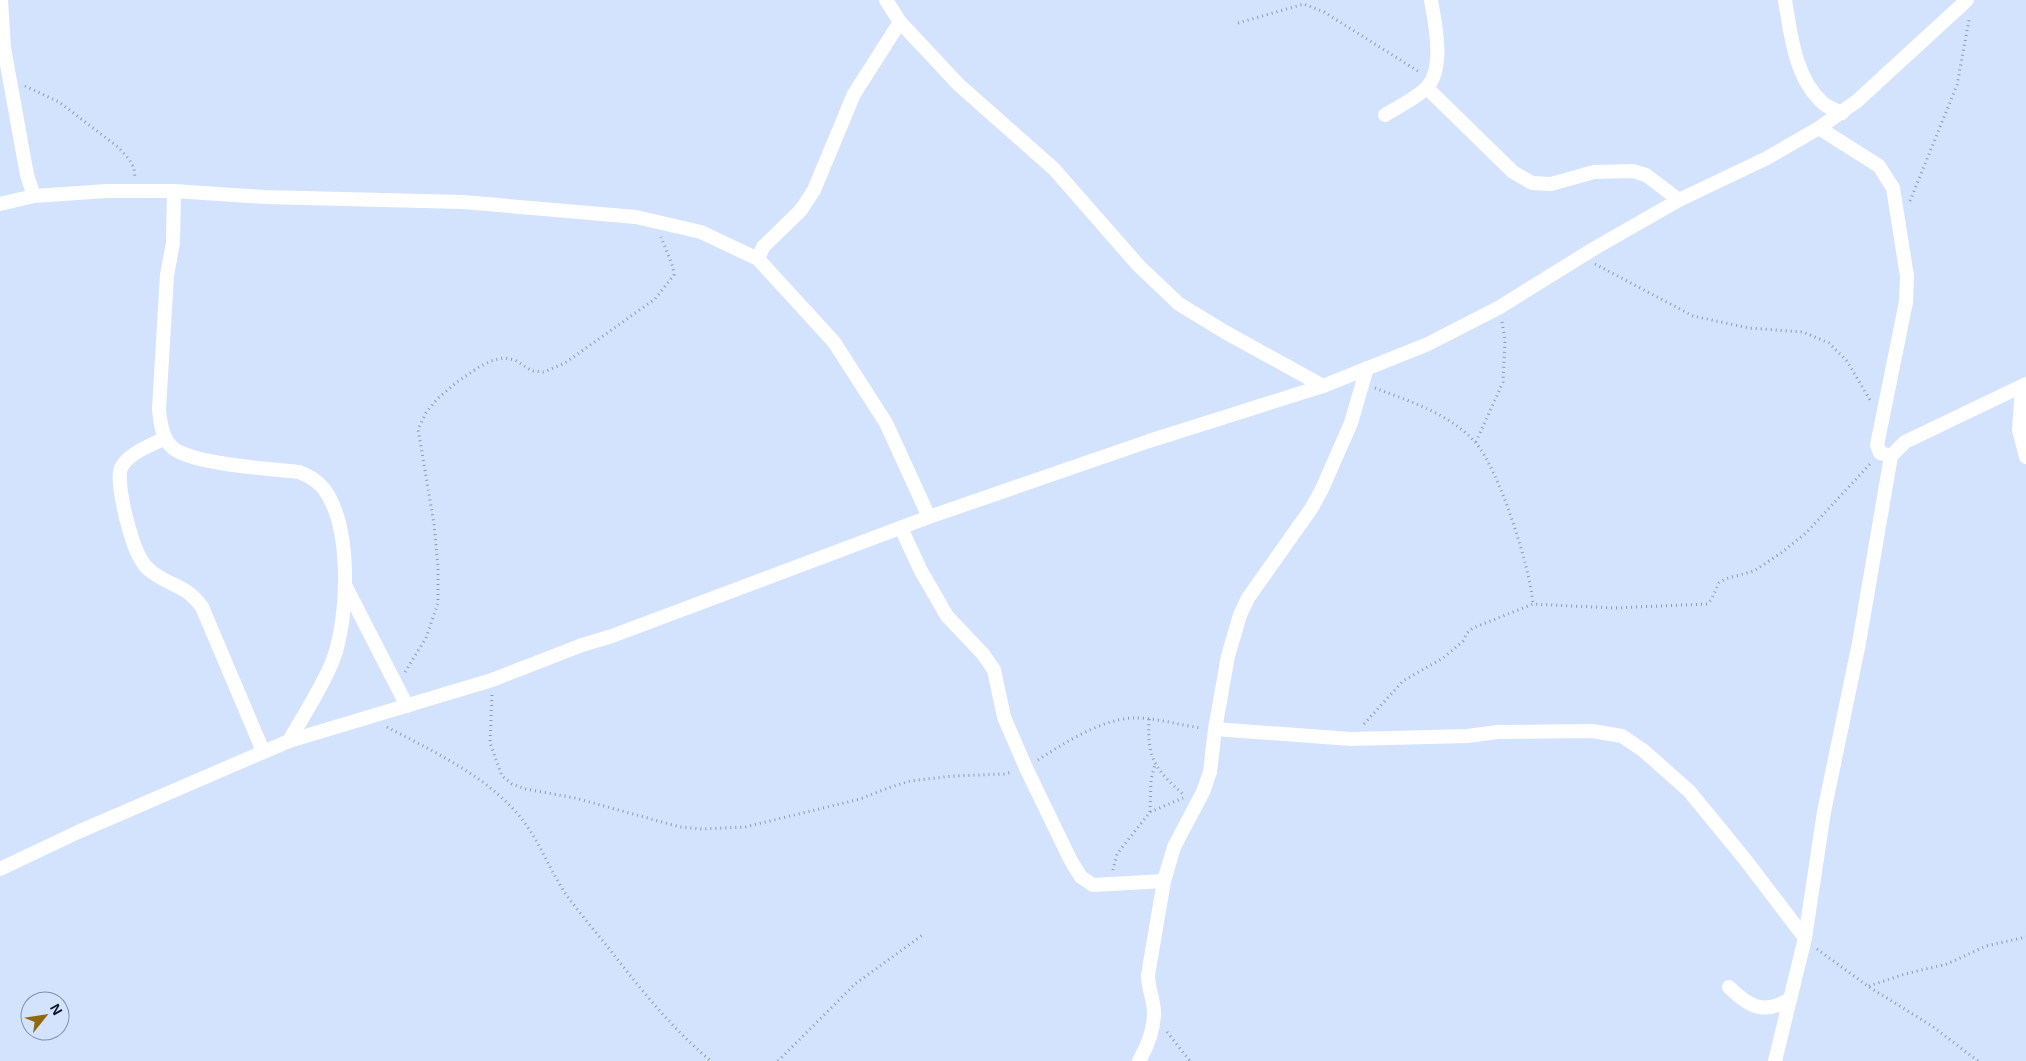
<svg xmlns="http://www.w3.org/2000/svg" width="2026" height="1061" font-family="Helvetica,sans-serif">
<style>
.lines{fill:none;stroke-linecap:round;stroke-linejoin:round}
.path{stroke:#8b9bb3;stroke-width:3;stroke-dasharray:1 4;stroke-linecap:butt}
.minor{stroke:#fff;stroke-width:14}
</style>
<rect width="100%" height="100%" fill="#d3e3fd"/>
<g class="lines">
<g class="path">
<polyline points="1238,23 1304,4 1324,12 1421,73"/>
<polyline points="25,86 59,102 118,147 129,159 134,168 135,178"/>
<polyline points="1910,201 1957,85 1969,20"/>
<polyline points="1595,264 1693,316 1749,328 1803,332 1829,343 1847,361 1870,400"/>
<path d="M1375,388c34,13 75,26 100,54 24,27 55,125 58,162"/>
<polyline points="1476,442 1503,382 1505,340 1502,322"/>
<polyline points="405,672 426,638 438,603 438,566 434,524 418,429 426,413 437,399 457,382 479,367 491,361 503,358 515,360 532,371 544,372 565,363 655,299 674,275 673,267 661,237"/>
<polyline points="492,695 490,743 502,776 512,784 526,789 575,798 680,827 702,829 745,827 860,799 888,788 910,781 953,776 1004,774 1012,772"/>
<path d="M1149,719c-2,41 6,50 36,77"/>
<polyline points="1364,724 1403,681 1443,658 1463,641 1467,633 1473,628 1533,604 1614,608 1707,604 1711,600 1719,583 1725,579 1754,571 1781,553 1806,533 1871,463"/>
<path d="M387,727c45,24 94,46 129,85 21,23 32,55 49,81 13,18 28,36 42,53 32,41 64,82 104,115"/>
<path d="M1038,760c26,-17 62,-40 94,-42 21,-1 47,7 69,10"/>
<polyline points="1150,812 1151,780 1155,764"/>
<polyline points="1113,870 1117,854 1150,812 1183,798"/>
<polyline points="1817,949 1869,987 1932,1026 1978,1061"/>
<polyline points="1869,986 1905,974 1947,964 1986,946 2026,937"/>
<polyline points="1167,1032 1190,1061"/>
<polyline points="778,1061 855,984 924,934"/>
</g>
<g class="minor">
<polyline points="1,0 4,48 27,175 34,196 107,191 174,191 264,197 463,202 636,217 701,232 758,259 834,342 886,423 929,517"/>
<polyline points="886,0 900,22 959,85 1054,169 1138,265 1179,304 1225,332 1323,386"/>
<path d="M1785,0c6,36 10,79 39,104 5,4 12,6 18,9"/>
<polyline points="1427,88 1513,172 1532,183 1551,184 1594,172 1633,171 1646,175 1679,200"/>
<path d="M1385,115c11,-7 35,-19 42,-28 18,-19 8,-64 4,-87"/>
<polyline points="1819,128 1879,166 1893,188 1907,276 1906,302 1877,445 1880,453 1891,456"/>
<path d="M174,191l-1,52 -6,32 -8,134c1,13 3,30 14,39 19,16 98,21 126,24 10,4 18,8 25,17 28,38 25,128 9,171 -10,26 -30,56 -44,81"/>
<polyline points="0,204 34,196"/>
<polyline points="758,259 763,247 801,210 814,190 854,94 900,22"/>
<polyline points="2022,387 2019,430 2026,457"/>
<path d="M165,438c-13,7 -37,15 -44,30 -6,15 11,80 21,93 2,4 7,9 10,11 21,16 32,11 50,35l61,144"/>
<polyline points="901,528 921,571 947,616 983,654 994,670 1004,717 1026,768 1071,861 1081,877 1093,885 1164,881"/>
<polyline points="346,587 407,706"/>
<polyline points="1215,729 1351,739 1467,736 1498,732 1592,731 1622,736 1644,751 1689,791 1744,858 1805,938"/>
<polyline points="0,869 78,832 289,741 492,680 582,645 612,636 929,517 1149,441 1323,386 1428,344 1500,307 1595,248 1679,200 1767,158 1819,128 1857,101 1967,0"/>
<path d="M1729,987c20,20 35,28 61,12"/>
<path d="M1139,1061c8,-14 15,-31 15,-48 0,-13 -6,-25 -6,-38l16,-94 10,-34 29,-55 7,-20 5,-43 13,-73 12,-41 8,-17 63,-89 11,-20 29,-66 16,-55"/>
<polyline points="1775,1061 1805,938 1824,812 1859,643 1891,456 1905,442 2026,384"/>
</g>
</g>
<g transform="translate(45 1016) rotate(60)"><circle r="24" fill="#d3e3fd" stroke="#8291a9"/>
<path d="M0-4L9 19L0 12L-9 19Z" fill="#916810"/>
<text y="-8" font-size="14" font-weight="bold" text-anchor="middle" fill="#08162c">N</text>
</g>
</svg>
